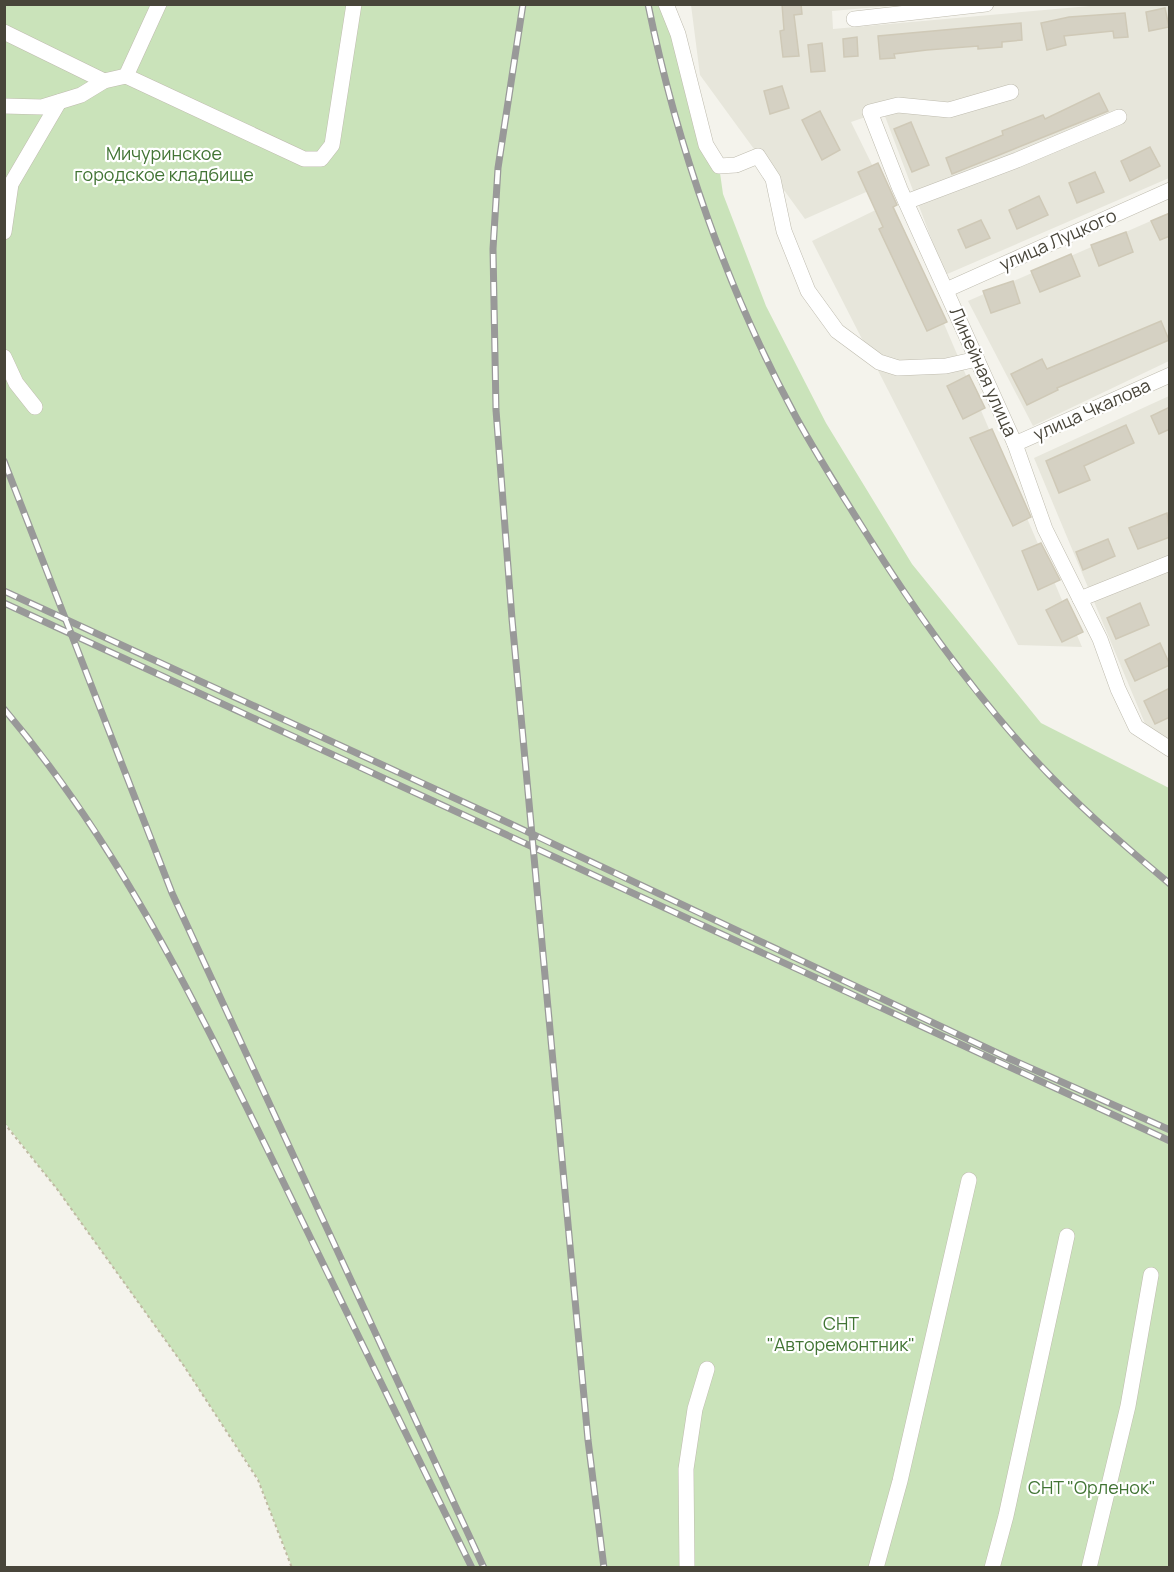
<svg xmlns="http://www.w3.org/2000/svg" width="1174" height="1572" font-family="Manrope,sans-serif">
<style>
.residential{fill:#e7e6db}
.green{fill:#cae3ba}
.building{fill:#d5d1c3;stroke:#cfc9b7;stroke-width:1.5}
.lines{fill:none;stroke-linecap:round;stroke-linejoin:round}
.minor-casing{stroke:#bfbcaf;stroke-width:16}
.path{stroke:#bfbaa2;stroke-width:2;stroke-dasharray:3 3;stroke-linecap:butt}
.minor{stroke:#fff;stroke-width:15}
.rail-casing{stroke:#999;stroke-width:7}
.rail{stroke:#fff;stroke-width:4.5;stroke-dasharray:14;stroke-linecap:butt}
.labels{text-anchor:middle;stroke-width:4.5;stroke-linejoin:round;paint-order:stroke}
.park-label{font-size:18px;fill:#417434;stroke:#fff}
.street-label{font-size:18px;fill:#48453a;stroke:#fff}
</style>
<rect width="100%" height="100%" fill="#f4f3ec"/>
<g class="residential">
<polygon points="691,5 901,5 832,11 833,29 1101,5 1169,5 1169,178 945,275 883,111 851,122 882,185 805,219 700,75"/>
<polygon points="892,202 1082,647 1018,645 812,241"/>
<polygon points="1169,213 1169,361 1033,426 968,301"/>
<polygon points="1169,396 1169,747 1151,738 1034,458"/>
</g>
<polygon class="green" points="4,5 666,5 719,166 723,194 766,306 826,423 912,564 1041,723 1169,788 1169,1567 292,1567 258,1479 184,1366 57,1189 5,1123"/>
<g class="building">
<polygon points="782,4 801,4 802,14 794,15 799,56 783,57 780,31 784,30"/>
<polygon points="1165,8 1169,27 1149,31 1146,12"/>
<polygon points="1125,13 1128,37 1114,38 1113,31 1064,36 1066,45 1047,50 1041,23 1069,17"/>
<polygon points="1021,23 1022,40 1002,42 1002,47 978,49 978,46 927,50 894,54 895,58 880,59 878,36"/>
<polygon points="857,37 858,56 844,57 843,39"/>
<polygon points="822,43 825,71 811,72 808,45"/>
<polygon points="782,86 789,108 770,114 764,91"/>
<polygon points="1099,93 1108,111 952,174 946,158 1003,135 1002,131 1043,115 1045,119"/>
<polygon points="820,111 840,150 822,160 802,120"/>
<polygon points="911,122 929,165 912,172 894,129"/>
<polygon points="1150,147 1160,166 1130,181 1121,161"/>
<polygon points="878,163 897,205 893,207 947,322 927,331 879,229 883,227 858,172"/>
<polygon points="1095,172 1104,192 1077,203 1069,183"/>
<polygon points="1039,196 1048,215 1017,229 1009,210"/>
<polygon points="1170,213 1170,236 1160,240 1151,221"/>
<polygon points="981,220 990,238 966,248 958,230"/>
<polygon points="1126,232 1133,252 1099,266 1091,245"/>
<polygon points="1071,254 1080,276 1040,292 1031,271"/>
<polygon points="1013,281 1020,303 991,313 983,291"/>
<polygon points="1161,321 1169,340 1057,388 1058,390 1027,405 1011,374 1042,359 1047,369"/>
<polygon points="969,375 985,408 963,419 947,386"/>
<polygon points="1170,407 1170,429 1159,434 1151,416"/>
<polygon points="1126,425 1134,443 1084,466 1090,480 1059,493 1046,461"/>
<polygon points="992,429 1031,517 1013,526 970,438"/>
<polygon points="1167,513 1170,537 1138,549 1129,528"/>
<polygon points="1108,539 1115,556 1083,570 1076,552"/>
<polygon points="1041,543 1060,580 1038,590 1022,551"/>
<polygon points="1067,599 1083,632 1062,642 1046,610"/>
<polygon points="1140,603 1149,625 1116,639 1107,618"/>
<polygon points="1160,643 1170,665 1135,681 1125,660"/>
<polygon points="1170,688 1170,717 1155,724 1144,701"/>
</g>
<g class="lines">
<g class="minor-casing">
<g id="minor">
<polyline points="666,4 678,34 706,145 719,166 736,165 758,156 773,179 784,231 808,291 837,331 879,362 898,368 946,366 977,359"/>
<polyline points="854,19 986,4"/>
<polyline points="4,32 104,81"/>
<polyline points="126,76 159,4"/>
<polyline points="1011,92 949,110 898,105 870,112 900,189 1015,444 1045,529 1100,639 1118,689 1136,727 1170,749"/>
<polyline points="4,106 42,107 81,95 104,81 126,76 304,159 321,159 332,145 354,4"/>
<polyline points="906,202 1017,160 1119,117"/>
<polyline points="4,232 11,184 59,102"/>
<polyline points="946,290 1170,190"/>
<polyline points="4,357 16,383 35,407"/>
<polyline points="1015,444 1170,375"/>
<polyline points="1080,599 1170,563"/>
<polyline points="687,1568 686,1469 695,1409 707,1369"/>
<polyline points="876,1568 900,1481 969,1180"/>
<polyline points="992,1568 1006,1516 1067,1236"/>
<polyline points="1089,1568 1128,1406 1151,1275"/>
</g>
</g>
<polyline class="path" points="4,1123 57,1189 184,1366 258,1480 292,1568"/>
<use href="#minor" class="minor"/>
<g class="rail-casing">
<g id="rail">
<polyline points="523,4 498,168 493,249 496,410 512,619 588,1440 604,1568"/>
<path d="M648,4c29,142 79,286 148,413 22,40 46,78 70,116 48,77 101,151 162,219 43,48 92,90 142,132"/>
<polyline points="4,461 172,893 484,1568"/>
<polyline points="4,591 498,818 1008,1058 1170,1130"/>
<polyline points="4,603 1170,1141"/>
<path d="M4,709c117,138 192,295 271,456 65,134 131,269 197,403"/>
</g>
</g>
<use href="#rail" class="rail"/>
</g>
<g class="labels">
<g class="park-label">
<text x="164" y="160">Мичуринское<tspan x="164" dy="21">городское кладбище</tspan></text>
<text x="841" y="1330">СНТ<tspan x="841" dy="21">"Авторемонтник"</tspan></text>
<text x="1092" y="1494">СНТ "Орленок"</text>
</g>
<g class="street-label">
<text transform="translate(1058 240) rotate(-24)" y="6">улица Луцкого</text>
<text transform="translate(983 372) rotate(66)" y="6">Линейная улица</text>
<text transform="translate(1092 410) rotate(-24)" y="6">улица Чкалова</text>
</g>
</g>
<rect width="1174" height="1572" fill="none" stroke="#48453a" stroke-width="12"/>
</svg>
